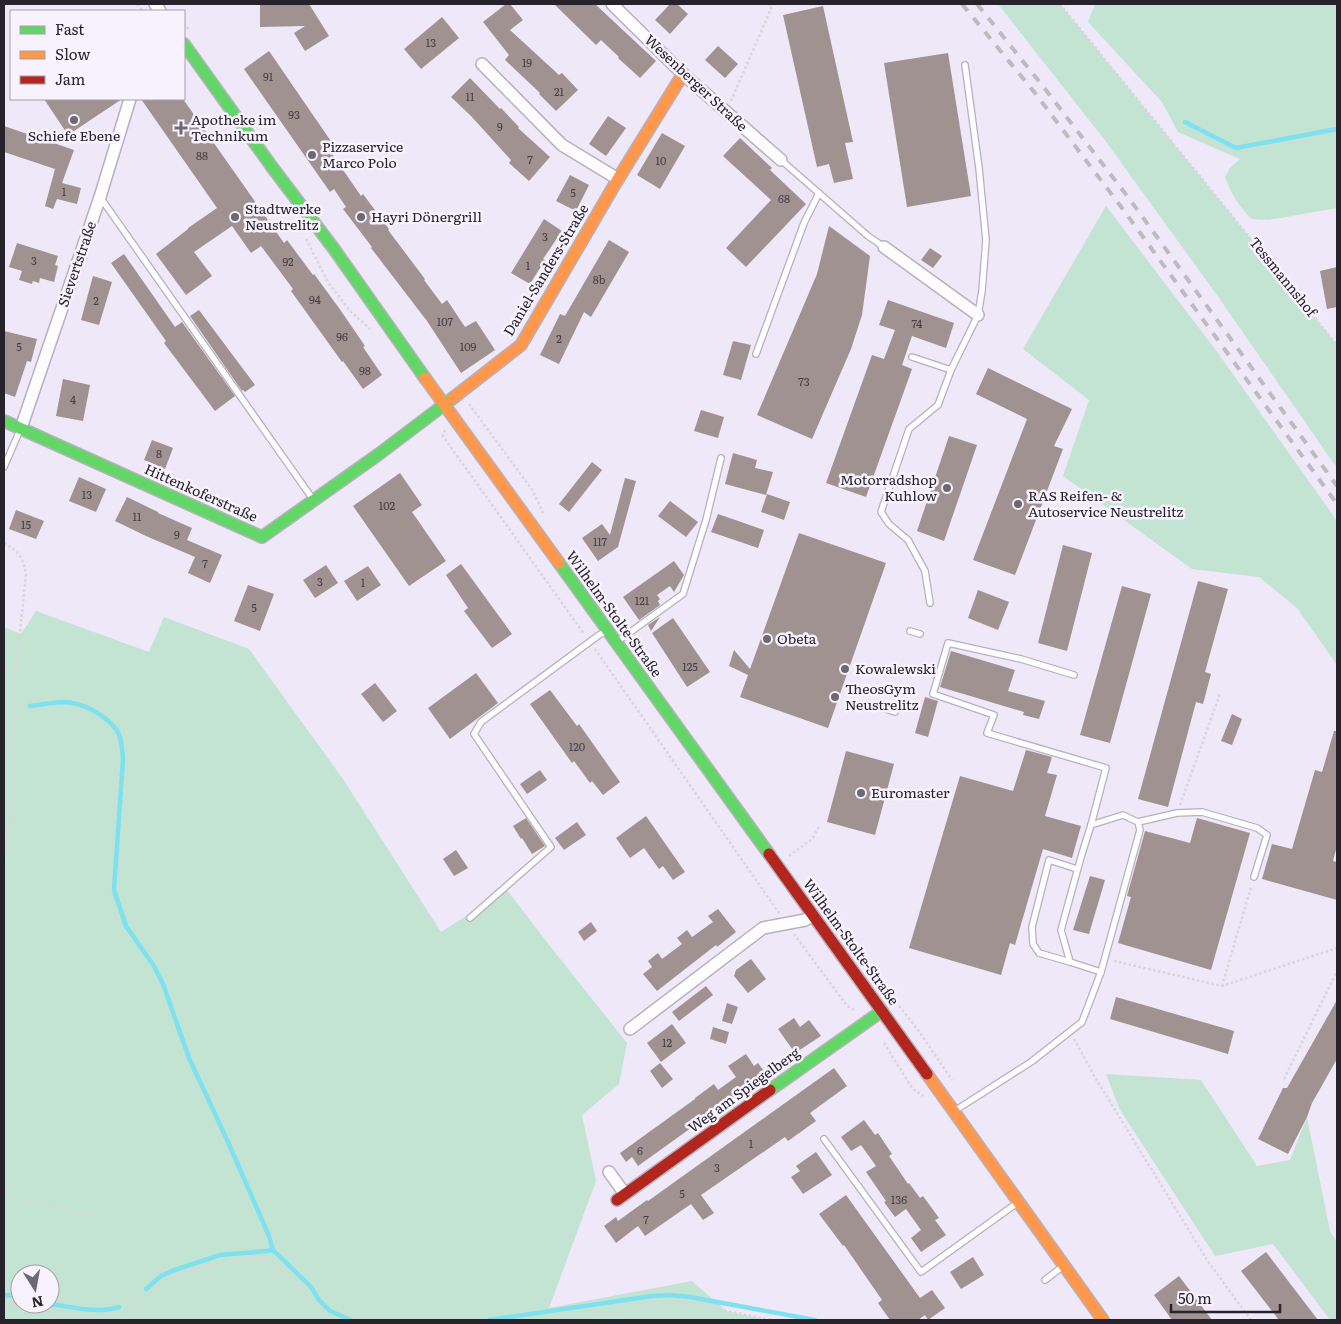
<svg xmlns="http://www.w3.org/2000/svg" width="1341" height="1324" font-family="Literata,serif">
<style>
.green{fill:#c3e3d3;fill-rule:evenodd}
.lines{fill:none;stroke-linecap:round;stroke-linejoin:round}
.stream{stroke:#7fe1f0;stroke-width:4.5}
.building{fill:#a09290}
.lane-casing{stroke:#b6b1bd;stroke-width:8}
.street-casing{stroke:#b6b1bd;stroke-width:14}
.fast-casing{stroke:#b6b1bd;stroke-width:14}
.slow-casing{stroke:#b6b1bd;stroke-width:14}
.jam-casing{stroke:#b6b1bd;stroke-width:14}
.path{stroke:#d8d6da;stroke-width:2.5;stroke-dasharray:2.5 2.5;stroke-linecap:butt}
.lane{stroke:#fdfcfe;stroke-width:5.5}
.street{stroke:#fdfcfe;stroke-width:11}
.fast{stroke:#63d668;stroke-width:11}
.slow{stroke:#ff974d;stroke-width:11}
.jam{stroke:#b3261e;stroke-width:11}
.rail{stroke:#bcbbbe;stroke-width:4;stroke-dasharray:9 9;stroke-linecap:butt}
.poi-dot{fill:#6d6874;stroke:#f8f2fe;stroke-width:2}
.labels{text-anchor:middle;stroke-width:5;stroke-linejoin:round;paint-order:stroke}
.number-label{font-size:11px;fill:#453f46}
.street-label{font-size:14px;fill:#27232d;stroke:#f8f2fe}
.poi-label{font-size:14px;fill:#27232d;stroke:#f8f2fe;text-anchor:start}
</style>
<rect width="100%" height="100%" fill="#efe8f8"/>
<g class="green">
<polygon points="998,4 1060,4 1337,345 1337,468 1219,298 1104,139"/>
<path d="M1095,4h242v204l-69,12 -16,-1c-13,-12 -21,-26 -27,-42l5,-9 10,-9 -62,-27 -16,-30 -74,-80z"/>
<polygon points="1106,206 1218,353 1337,521 1337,665 1297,608 1259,577 1192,569 1063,476 1089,400 1023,349"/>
<path d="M36,611l113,41 15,-35 85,32 94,130 98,153 66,-42 39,51 81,102 -8,41 -37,31 14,66 -47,127 143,-27 34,30 43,9h-765v-693l17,7zM20,1274h30v30h-30z"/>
<polygon points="1106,1074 1201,1080 1257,1166 1290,1160 1307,1117 1330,1231 1337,1242 1337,1320 1330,1320 1273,1244 1215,1256 1120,1110"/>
</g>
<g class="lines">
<g class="stream">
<polyline points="1185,122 1236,148 1337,129"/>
<path d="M30,706c11,-1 23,-4 35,-4 18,1 39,12 51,27 6,9 6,20 7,30l-9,131 12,36 28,40 9,18 26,74 39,84 41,94 4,14 38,37 8,13 11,11 21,9"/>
<polyline points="146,1289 161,1276 172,1271 220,1255 267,1251 273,1250"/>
<polyline points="4,1295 20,1296"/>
<path d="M50,1304c23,3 47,10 69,3"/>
<polyline points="489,1320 652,1296 670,1295 690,1297 815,1320"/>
</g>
</g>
<g class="building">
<polygon points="260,4 309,4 329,36 305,51 294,33 305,26 260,27"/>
<polygon points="506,4 510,4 523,20 510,30 559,75 562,73 578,90 556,111 539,94 540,93 505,60 509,55 483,22"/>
<polygon points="554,4 595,4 656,61 640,78 618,58 619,57 601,40 596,45"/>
<polygon points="670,4 677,4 688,14 670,34 655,20"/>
<polygon points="823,6 853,142 845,143 853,179 834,183 829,164 817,167 783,15"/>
<polygon points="442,17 459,38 421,69 404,49"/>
<polygon points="718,46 738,64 725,78 705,60"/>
<polygon points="269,51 337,150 332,154 361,196 363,194 389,229 388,230 425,279 424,280 442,304 447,300 465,327 476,321 495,350 461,373 427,321 371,248 372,247 343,209 346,207 334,189 330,192 244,69"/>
<polygon points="948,53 971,196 907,207 884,63"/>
<polygon points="470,78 500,109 501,108 519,127 518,128 550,157 529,181 509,163 511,160 471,116 451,97"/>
<polygon points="44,99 122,99 68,135"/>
<polygon points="141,99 183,99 284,243 287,240 313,275 314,274 339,308 365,346 363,347 382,375 363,389 343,361 342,362 291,291 293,289 261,246 251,253 232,226 194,252 212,276 186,295 156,254 188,229 188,228 217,208"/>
<polygon points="608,116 626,128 606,156 589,144"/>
<polygon points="4,126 74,150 62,183 81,188 77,204 57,199 53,209 45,206 55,169 4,152"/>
<polygon points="662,133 685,146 660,189 637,175"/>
<polygon points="740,138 772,168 770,170 806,204 746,267 726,248 771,200 723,156"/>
<polygon points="570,175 589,185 576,211 556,201"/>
<polygon points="544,219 562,231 543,259 545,260 530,284 511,273"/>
<polygon points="829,226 870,256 862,315 851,349 812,439 757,415 817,274"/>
<polygon points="609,240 629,252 591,317 584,312 559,364 540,355 560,314 565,316"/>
<polygon points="17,243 58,256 55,265 58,266 54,282 40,278 39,283 33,281 32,284 19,280 22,271 9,267"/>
<polygon points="930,248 942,256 933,268 921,260"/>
<polygon points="124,254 175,327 182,322 235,396 215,411 164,343 166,341 111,263"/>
<polygon points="1337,267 1337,307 1327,309 1320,271"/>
<polygon points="93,276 112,282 99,325 81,320"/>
<polygon points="888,300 954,323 946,348 912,336 902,365 912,369 866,497 826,483 872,355 884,359 895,330 879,325"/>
<polygon points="199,310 255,385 245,392 243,390 242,391 190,316"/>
<polygon points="4,331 37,339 31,362 27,361 15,397 4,393"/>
<polygon points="733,341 751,345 741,380 723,375"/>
<polygon points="988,368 1072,409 1054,446 1063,449 1015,575 973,560 1027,419 976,394"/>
<polygon points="63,379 90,385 83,421 56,416"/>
<polygon points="701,410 724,417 718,438 694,431"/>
<polygon points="949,436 977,445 944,541 917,531"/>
<polygon points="152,440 173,448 165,469 144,460"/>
<polygon points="733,453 757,460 755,468 773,472 766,495 725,484"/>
<polygon points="592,462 602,470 569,512 559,504"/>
<polygon points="400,473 422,505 412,512 446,561 409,586 353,506"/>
<polygon points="79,477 106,489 96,512 69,501"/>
<polygon points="625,478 636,481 618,547 598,561 582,538 602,524 610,535"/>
<polygon points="767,494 790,502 784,520 761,512"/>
<polygon points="127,497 158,512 158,513 192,528 187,540 222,555 210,583 188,573 195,557 146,536 115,521"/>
<polygon points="670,501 698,522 686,537 658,516"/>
<polygon points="16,510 44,521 36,539 9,529"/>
<polygon points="718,514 764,530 758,548 711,532"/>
<polygon points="799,533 886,563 828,728 740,697 748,675 729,666 734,650 750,669"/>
<polygon points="1063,545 1092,553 1067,651 1038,643"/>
<polygon points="674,561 684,575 674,592 670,586 657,595 660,599 658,601 660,605 639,620 623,597"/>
<polygon points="461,564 512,634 492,648 464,611 468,608 446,575"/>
<polygon points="326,565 338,583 315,598 303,580"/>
<polygon points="368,566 381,585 357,601 344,581"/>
<polygon points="1198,581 1228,589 1205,672 1211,674 1203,704 1196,702 1168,807 1138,799"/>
<polygon points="248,585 274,594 260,631 234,621"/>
<polygon points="1122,586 1151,594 1110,743 1080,735"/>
<polygon points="978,590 1009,602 998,630 968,618"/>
<polygon points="660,617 651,631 648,625"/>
<polygon points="673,618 710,672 687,687 652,633"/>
<polygon points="951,651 1015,670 1008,691 1045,701 1039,719 1023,715 1024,712 940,687"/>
<polygon points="476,673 498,703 450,739 428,708"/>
<polygon points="375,683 397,711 383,722 361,694"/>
<polygon points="550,690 577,726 579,724 620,782 603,795 592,781 590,783 574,761 572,763 530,704"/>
<polygon points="925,697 938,701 928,737 915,733"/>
<polygon points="1232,714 1242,719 1232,745 1221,741"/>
<polygon points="1334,731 1337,731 1337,846 1333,861 1337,862 1337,900 1262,879 1272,844 1292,849 1315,770 1322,772"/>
<polygon points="1026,750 1052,757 1047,773 1057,775 1045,816 1081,826 1072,858 1043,849 1015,945 1010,943 1001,975 909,948 960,776 1013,791"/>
<polygon points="846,751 894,764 875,835 827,822"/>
<polygon points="540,770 547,780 527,794 520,784"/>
<polygon points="646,816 685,872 673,880 663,866 659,869 644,848 630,858 616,838"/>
<polygon points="526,818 545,846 532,854 522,838 521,839 513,826"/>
<polygon points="1197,818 1250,833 1211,970 1118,943 1131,897 1127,896 1145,831 1190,843"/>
<polygon points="577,822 586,835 564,850 555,838"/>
<polygon points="456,850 468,868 454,876 443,859"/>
<polygon points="1090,876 1105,880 1089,934 1073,930"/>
<polygon points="718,909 736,932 717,947 716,945 657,991 643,974 652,967 648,961 658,953 662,959 682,944 677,938 687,930 692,937 713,922 708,916"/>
<polygon points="591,922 597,931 584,941 578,932"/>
<polygon points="751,959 766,979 748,993 734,976 736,970"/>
<polygon points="706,986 713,995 679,1021 672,1012"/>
<polygon points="1116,997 1234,1031 1228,1054 1110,1019"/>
<polygon points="1337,1000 1337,1059 1312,1103 1307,1117 1288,1154 1258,1139 1283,1088 1287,1088"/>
<polygon points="727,1003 738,1007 732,1024 722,1021"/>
<polygon points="794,1018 800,1027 809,1020 821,1036 795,1053 778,1029"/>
<polygon points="672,1024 686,1043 661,1062 647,1043"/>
<polygon points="713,1027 729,1032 726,1044 710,1039"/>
<polygon points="746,1054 754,1066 758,1063 766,1074 638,1166 632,1157 626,1162 620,1153 695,1099 695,1098 714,1084 718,1090 736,1077 728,1066"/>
<polygon points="660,1063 673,1079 662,1088 650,1071"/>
<polygon points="834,1068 847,1086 810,1113 816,1121 788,1141 785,1137 701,1195 714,1213 703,1220 691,1204 645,1236 638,1226 616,1243 604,1226 616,1217 618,1221 647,1200 648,1201"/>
<polygon points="864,1120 875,1135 878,1133 892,1154 889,1156 908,1184 909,1183 920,1198 923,1196 939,1218 935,1220 946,1235 921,1252 911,1238 921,1230 906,1209 895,1217 884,1202 886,1201 866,1172 876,1166 861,1145 851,1151 841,1137"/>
<polygon points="816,1152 832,1175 803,1194 791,1177 800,1171 796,1166"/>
<polygon points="846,1195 920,1298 932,1290 945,1308 928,1320 925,1315 918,1320 890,1320 878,1303 882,1300 844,1245 843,1246 819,1214"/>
<polygon points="1266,1252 1318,1320 1279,1320 1241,1271"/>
<polygon points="973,1257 984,1275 961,1289 950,1272"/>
<polygon points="1179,1276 1212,1320 1172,1320 1154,1295"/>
</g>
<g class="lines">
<g class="lane-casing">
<g id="lane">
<polyline points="781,160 868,236 884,247"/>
<polyline points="100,197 312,498"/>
<polyline points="756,354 804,223 819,193"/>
<polyline points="912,357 951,370"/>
<polyline points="4,467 20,430"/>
<polyline points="930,603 925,571 908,540 889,524 881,512 909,429 938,405 951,370 978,315 982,291 986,240 979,168 965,65"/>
<polyline points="910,631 920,634"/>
<polyline points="618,641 683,594 706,520 721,458"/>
<polyline points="896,668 907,672"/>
<polyline points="883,708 895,712"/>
<polyline points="1138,822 1177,813 1202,812 1257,828 1267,835 1254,877"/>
<polyline points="1091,825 1123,815 1138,822 1140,830 1101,972"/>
<polyline points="470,918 551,847 474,734 481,722 599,635 607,631"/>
<polyline points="1070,962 1039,953 1033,944 1032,927 1049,860 1077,869"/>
<polyline points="956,1110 1031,1062 1082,1022 1101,972 1070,962 1061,930 1081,857 1091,825 1106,768 987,733 994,715 933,694 948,643 1021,659 1074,675"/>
<polyline points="824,1139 921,1272 1017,1203"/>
<polyline points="1045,1280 1062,1267"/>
</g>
</g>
<g class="street-casing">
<g id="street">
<polyline points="155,4 160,11"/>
<polyline points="612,4 683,74 781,160"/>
<polyline points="482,64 562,145 618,179"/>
<polyline points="884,247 978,315"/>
<polyline points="21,428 100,197 130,99"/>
<polyline points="630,1029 763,928 805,920 813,915"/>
<polyline points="609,1172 625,1194"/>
</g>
</g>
<g class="fast-casing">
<g id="fast">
<polyline points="184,44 272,167 334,249 425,378"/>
<polyline points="4,421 262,537 379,454 453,398"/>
<polyline points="559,563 769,854"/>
<polyline points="770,1090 882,1011"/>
</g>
</g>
<g class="slow-casing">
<g id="slow">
<polyline points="425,378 559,563"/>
<polyline points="453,398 521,345 618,179 683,74"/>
<polyline points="927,1074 1103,1320"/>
</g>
</g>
<g class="jam-casing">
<g id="jam">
<polyline points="769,854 927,1074"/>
<polyline points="617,1200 770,1090"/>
</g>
</g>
<g class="path">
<polyline points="137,4 142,11"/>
<polyline points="1060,4 1337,345"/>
<polyline points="184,23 189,30"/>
<polyline points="731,101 773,4"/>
<polyline points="306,239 329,284 351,312 370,329"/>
<polyline points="469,404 533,491 543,513"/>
<polyline points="445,430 443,436 584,634"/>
<path d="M4,543c15,9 19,14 22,31l-7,68 -5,35 -1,64 1,44 -2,34 -5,21 -3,25"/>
<polyline points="595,649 779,913"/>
<polyline points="4,743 13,741"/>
<polyline points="1180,805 1220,694"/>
<polyline points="789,856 812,839 820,825"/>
<polyline points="794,934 847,1006 856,1011"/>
<polyline points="1114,961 1222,986 1337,948"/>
<polyline points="1222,986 1251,887"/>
<polyline points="896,1002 918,1030 952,1080"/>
<polyline points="1074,1039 1096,1079 1209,1263 1251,1320"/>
<polyline points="884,1043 912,1088 923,1096"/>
<polyline points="1284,1079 1337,971"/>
<polyline points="4,1196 94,1216"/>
<polyline points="4,1301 24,1310 51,1315 103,1319 117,1315 129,1309 163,1282 204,1266 232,1261 264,1258 273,1261 325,1316 332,1320"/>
<polyline points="551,1320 685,1303 773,1320"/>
</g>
<use href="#lane" class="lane"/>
<use href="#street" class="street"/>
<use href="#fast" class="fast"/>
<use href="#slow" class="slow"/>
<use href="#jam" class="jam"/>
<g class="rail">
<polyline points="962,4 1035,93 1122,208 1337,504"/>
<polyline points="977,4 1042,85 1131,201 1337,486"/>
</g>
</g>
<g class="poi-dot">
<circle cx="74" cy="120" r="5"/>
<path d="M178.5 120.5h5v5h5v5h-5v5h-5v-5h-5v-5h5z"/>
<circle cx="312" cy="155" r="5"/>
<circle cx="235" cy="217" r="5"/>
<circle cx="361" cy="217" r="5"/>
<circle cx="947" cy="488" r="5"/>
<circle cx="1018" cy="504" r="5"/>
<circle cx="767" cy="639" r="5"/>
<circle cx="845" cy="669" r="5"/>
<circle cx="835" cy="697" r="5"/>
<circle cx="861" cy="793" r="5"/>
</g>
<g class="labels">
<g class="number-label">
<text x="431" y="47">13</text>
<text x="527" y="67">19</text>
<text x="268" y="81">91</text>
<text x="559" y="96">21</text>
<text x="470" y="101">11</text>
<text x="294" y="119">93</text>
<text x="500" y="131">9</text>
<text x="202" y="160">88</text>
<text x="530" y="164">7</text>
<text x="661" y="165">10</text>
<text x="64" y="196">1</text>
<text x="573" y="197">5</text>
<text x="784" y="203">68</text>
<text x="545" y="241">3</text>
<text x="34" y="265">3</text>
<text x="288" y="266">92</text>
<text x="528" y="270">1</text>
<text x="599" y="284">8b</text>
<text x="315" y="304">94</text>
<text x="96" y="305">2</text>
<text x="445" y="326">107</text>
<text x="917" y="328">74</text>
<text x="342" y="341">96</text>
<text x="559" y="343">2</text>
<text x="19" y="351">5</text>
<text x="468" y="351">109</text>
<text x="365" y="375">98</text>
<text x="804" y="386">73</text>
<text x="73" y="404">4</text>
<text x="159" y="458">8</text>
<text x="87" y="499">13</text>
<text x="387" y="510">102</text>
<text x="137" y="521">11</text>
<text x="26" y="529">15</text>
<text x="177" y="539">9</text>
<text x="600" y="546">117</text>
<text x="205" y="568">7</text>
<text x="320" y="586">3</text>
<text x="363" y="587">1</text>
<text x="642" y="605">121</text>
<text x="254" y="612">5</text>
<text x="690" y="671">125</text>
<text x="577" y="751">120</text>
<text x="667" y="1047">12</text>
<text x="751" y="1148">1</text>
<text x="640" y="1155">6</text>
<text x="717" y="1172">3</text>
<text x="682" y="1198">5</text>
<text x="899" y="1204">136</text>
<text x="646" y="1224">7</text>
</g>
<g class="street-label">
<text transform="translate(696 83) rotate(43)" y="5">Wesenberger Straße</text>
<text transform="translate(77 264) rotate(-71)" y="5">Sievertstraße</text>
<text transform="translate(546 270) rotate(-59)" y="5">Daniel-Sanders-Straße</text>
<text transform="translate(1283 277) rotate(51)" y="5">Tessmannshof</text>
<text transform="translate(201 493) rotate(24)" y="5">Hittenkoferstraße</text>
<text transform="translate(614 614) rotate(54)" y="5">Wilhelm-Stolte-Straße</text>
<text transform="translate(851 942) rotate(54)" y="5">Wilhelm-Stolte-Straße</text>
<text transform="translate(744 1090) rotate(-36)" y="5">Weg am Spiegelberg</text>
</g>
<g class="poi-label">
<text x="191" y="125">Apotheke im<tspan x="191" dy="16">Technikum</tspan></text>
<text x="74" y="141" text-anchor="middle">Schiefe Ebene</text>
<text x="322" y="152">Pizzaservice<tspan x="322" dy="16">Marco Polo</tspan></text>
<text x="245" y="214">Stadtwerke<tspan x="245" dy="16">Neustrelitz</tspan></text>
<text x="371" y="222">Hayri Dönergrill</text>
<text x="937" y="485" text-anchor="end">Motorradshop<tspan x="937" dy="16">Kuhlow</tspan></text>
<text x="1028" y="501">RAS Reifen- &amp;<tspan x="1028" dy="16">Autoservice Neustrelitz</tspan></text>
<text x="777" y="644">Obeta</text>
<text x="855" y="674">Kowalewski</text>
<text x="845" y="694">TheosGym<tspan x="845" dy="16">Neustrelitz</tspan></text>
<text x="871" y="798">Euromaster</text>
</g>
</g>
<rect width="1341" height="1324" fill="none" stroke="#27232d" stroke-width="10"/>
<rect x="10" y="10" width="175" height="90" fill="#f8f2fe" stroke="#a49faa"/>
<rect x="20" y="26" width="25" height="8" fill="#63d668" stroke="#a49faa"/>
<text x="55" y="35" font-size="15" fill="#27232d">Fast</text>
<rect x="20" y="51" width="25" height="8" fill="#ff974d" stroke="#a49faa"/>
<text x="55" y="60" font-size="15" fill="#27232d">Slow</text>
<rect x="20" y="76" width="25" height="8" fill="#b3261e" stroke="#a49faa"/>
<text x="55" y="85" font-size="15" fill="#27232d">Jam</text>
<g transform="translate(35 1289) rotate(169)"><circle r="24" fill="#f8f2fe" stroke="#a49faa"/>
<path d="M0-4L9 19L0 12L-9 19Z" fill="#6d6874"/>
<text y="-8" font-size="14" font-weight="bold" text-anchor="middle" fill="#27232d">N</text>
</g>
<path d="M1171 1304v8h109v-8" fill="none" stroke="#27232d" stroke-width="2.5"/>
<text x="1178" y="1304" font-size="15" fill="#27232d" stroke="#f8f2fe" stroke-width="4" paint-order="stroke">50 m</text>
</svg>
